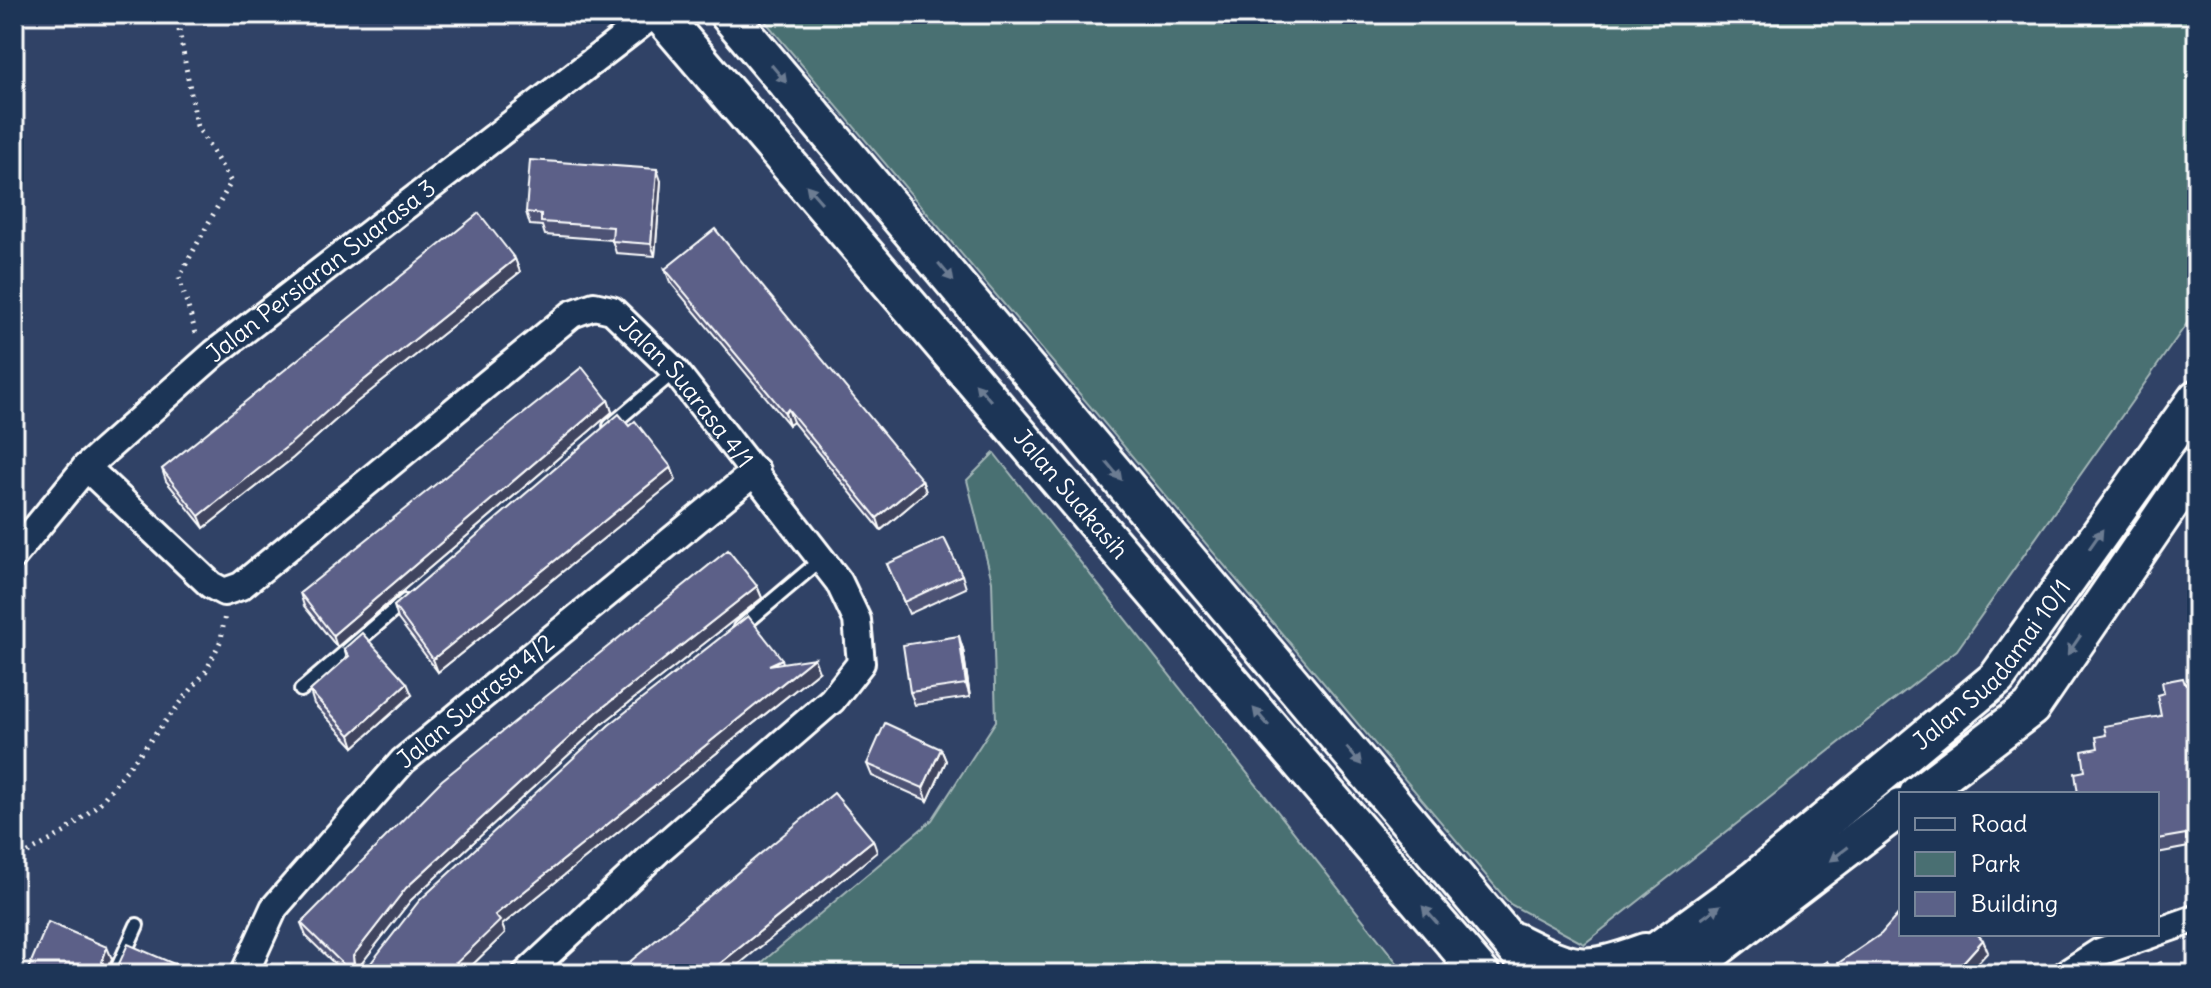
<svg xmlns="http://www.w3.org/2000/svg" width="2211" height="988" font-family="Delius,sans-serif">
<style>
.green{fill:#496f72;stroke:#a4b7b8;stroke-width:2}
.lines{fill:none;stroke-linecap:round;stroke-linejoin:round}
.lane-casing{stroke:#fff;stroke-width:18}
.street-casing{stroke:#fff;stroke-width:32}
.secondary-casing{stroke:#fff;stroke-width:42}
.path{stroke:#fff;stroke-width:5;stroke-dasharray:2 6;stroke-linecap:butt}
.lane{stroke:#1d3557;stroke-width:12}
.street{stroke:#1d3557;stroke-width:26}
.secondary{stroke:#1d3557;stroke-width:36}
.wall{fill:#4e5375;stroke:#fff;stroke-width:2}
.shaded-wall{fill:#40445f;stroke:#fff;stroke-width:2}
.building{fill:#5b6188;stroke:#fff;stroke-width:2}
.oneway{fill:#6c7c92}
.labels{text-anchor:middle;stroke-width:8;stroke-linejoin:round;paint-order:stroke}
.street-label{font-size:24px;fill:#fff;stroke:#1d3557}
</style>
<rect width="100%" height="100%" fill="#304266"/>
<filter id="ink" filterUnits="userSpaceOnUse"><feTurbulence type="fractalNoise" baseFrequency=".0125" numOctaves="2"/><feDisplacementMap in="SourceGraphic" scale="16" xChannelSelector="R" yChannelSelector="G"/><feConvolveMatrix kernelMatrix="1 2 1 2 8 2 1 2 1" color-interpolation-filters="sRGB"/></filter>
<g filter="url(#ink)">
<g class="green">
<polygon points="759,14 2197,14 2197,309 1957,650 1584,944 1510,904"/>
<polygon points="994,453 1406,974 748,974 932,820 996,721 992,581 967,480"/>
</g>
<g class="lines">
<g class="lane-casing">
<g id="lane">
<polyline points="610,426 675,371"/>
<polyline points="740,628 823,558"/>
<polyline points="301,690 405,601"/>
<polyline points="115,974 137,925"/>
</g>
</g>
<g class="street-casing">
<g id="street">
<path id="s1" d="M86,467l125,118 13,7 17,-6 331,-272 22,-8 18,4 63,61 164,211 18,38 4,43 -29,37 -172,149 -134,125"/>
<path id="s2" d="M14,555l72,-88 129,-114 439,-339"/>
<polyline points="2157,932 2197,918"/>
<path id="s3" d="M244,974l30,-66 129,-147 353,-290"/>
<polyline points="2066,974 2100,952 2152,934"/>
</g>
</g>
<g class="secondary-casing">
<g id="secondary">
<path id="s4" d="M660,14l821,960"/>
<polyline points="728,14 1537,974"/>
<polyline points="1918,794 2031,708 2197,465"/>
<path d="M1516,942c58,29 68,32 129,10"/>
<path id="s5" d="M1625,974l130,-95 242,-201 200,-280"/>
<polyline points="1683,974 1901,807"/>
</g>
</g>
<g class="path">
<polyline points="176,14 197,126 231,182 179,277 197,337"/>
<polyline points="14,861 65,832 100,803 206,671 221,640 225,614"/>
</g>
<use href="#lane" class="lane"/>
<use href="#street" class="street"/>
<use href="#secondary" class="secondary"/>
</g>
<g class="wall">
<polygon points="661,181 655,256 616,253 612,240 545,235 542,226 530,225 526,212"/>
<polygon points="515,259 520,272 348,409 293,458 204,528 166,481 162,469"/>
<polygon points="665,269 922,480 926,492 881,530 793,422 789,425 670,282"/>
<polygon points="608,400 612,412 337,647 304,606 300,593"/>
<polygon points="629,426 671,467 676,480 438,672 398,619 394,606"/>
<polygon points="887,564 962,575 966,588 909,614"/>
<polygon points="757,586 762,598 602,724 411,900 358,968 367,968 609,725 782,659 783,663 819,671 502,925 505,933 463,974 345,974 306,936 301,923"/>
<polygon points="344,649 412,695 354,747 314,704 310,691 347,658"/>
<polygon points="963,649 970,697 915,705 910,692"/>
<polygon points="2197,682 2197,852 2191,852 2189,847 2157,853 2157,794 2085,771 2106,735 2161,716 2164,693 2186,684"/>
<polygon points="941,749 946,761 928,801 872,776 867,764"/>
</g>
<g class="shaded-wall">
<polygon points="657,169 661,181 655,256 651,244"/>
<polygon points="515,259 520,272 348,409 293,458 204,528 199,516 343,397"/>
<polygon points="608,400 612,412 337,647 333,635"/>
<polygon points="788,409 793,422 789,425 785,413"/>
<polygon points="671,467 676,480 438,672 433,659"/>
<polygon points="922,480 926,492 881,530 877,518"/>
<polygon points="757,586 762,598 602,724 411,900 358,968 354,968 353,956 406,888 597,712"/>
<polygon points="959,636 963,649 970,697 966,684"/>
<polygon points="814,658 819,671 502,925 505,933 463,974 445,974 495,915"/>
<polygon points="407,683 412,695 354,747 350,735"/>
<polygon points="941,749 946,761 928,801 923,788"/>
<polygon points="873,840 877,852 727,974 707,974"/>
<polygon points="1983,940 1988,952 1968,974 1959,974 1957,969"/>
<polygon points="107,947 112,959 106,974 102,962"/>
</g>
<g class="building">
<polygon points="530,160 657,169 651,244 612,241 613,227 541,222 541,214 526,212"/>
<polygon points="479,213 515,259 343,397 289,445 199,516 162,469"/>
<polygon points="715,229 922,480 877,518 788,409 785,413 665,269"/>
<polygon points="582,367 608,400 333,635 300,593"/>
<polygon points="619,414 629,426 635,421 671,467 433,659 394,606"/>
<polygon points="944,538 962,575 904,602 887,564"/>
<polygon points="728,550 757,586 597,712 406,888 353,956 354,968 367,968 419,901 609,725 748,616 782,659 769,665 814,658 495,915 500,921 445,974 441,974 436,968 433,974 353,974 301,923 442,780"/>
<polygon points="2193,599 2197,599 2197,624 2194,624"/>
<polygon points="362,633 407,683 350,735 310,691 349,656 344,649"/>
<polygon points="959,636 966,684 910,692 903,645"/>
<polygon points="2183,678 2185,684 2197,682 2197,839 2186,840 2186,834 2157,839 2157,794 2078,794 2075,773 2085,771 2082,751 2098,748 2096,737 2106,735 2104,726 2161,716 2157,695 2164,693 2162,682"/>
<polygon points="885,723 941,749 923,788 867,764"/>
<polygon points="834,793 873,840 707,974 615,974"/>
<polygon points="1901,911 1901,934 1977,934 1983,940 1957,969 1963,974 1808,974 1827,961 1831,968 1881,934"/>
<polygon points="48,922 107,947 102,962 108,970 118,966 128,944 179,966 175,974 26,974"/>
<polygon points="2161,962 2167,974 2133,974"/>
<polygon points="286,964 309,974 281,974"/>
</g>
<defs><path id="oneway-solid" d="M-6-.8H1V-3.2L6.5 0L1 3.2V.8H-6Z" transform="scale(2)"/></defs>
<g class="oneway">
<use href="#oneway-solid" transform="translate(779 74) rotate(50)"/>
<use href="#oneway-solid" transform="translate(814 194) rotate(-131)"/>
<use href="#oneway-solid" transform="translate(946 272) rotate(50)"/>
<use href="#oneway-solid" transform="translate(983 392) rotate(-131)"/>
<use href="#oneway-solid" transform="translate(1114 471) rotate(50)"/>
<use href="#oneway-solid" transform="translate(2096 539) rotate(-55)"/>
<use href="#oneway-solid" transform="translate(2074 645) rotate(124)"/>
<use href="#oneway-solid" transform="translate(1261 717) rotate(-131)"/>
<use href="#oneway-solid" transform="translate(1354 756) rotate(50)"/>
<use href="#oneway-solid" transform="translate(1839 854) rotate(143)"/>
<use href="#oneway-solid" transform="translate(1711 912) rotate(-36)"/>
<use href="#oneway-solid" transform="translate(1430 915) rotate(-131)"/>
</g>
</g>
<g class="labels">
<g class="street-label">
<text dy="8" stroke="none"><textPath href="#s2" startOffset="420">Jalan Persiaran Suarasa 3</textPath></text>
<text dy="8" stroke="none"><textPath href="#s1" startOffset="786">Jalan Suarasa 4/1</textPath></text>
<text dy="8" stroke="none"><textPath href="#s4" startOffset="632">Jalan Suakasih</textPath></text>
<text dy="8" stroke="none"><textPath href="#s5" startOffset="482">Jalan Suadamai 10/1</textPath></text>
<text dy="8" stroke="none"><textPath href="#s3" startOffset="362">Jalan Suarasa 4/2</textPath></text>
</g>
</g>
<rect width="2211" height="988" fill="none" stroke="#1d3557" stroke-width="48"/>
<rect x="24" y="24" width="2163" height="940" fill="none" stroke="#fff" stroke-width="3" filter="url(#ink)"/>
<rect x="1899" y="792" width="260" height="144" fill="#1d3557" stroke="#77869a" stroke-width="2"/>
<rect x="1915" y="818" width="40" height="12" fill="#1d3557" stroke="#77869a" stroke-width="2"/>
<text x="1971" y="832" font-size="24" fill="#ffffff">Road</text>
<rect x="1915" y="852" width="40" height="24" fill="#496f72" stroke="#77869a" stroke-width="2"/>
<text x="1971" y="872" font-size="24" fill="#ffffff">Park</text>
<rect x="1915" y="892" width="40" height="24" fill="#5b6188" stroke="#77869a" stroke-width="2"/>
<text x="1971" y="912" font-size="24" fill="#ffffff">Building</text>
</svg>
